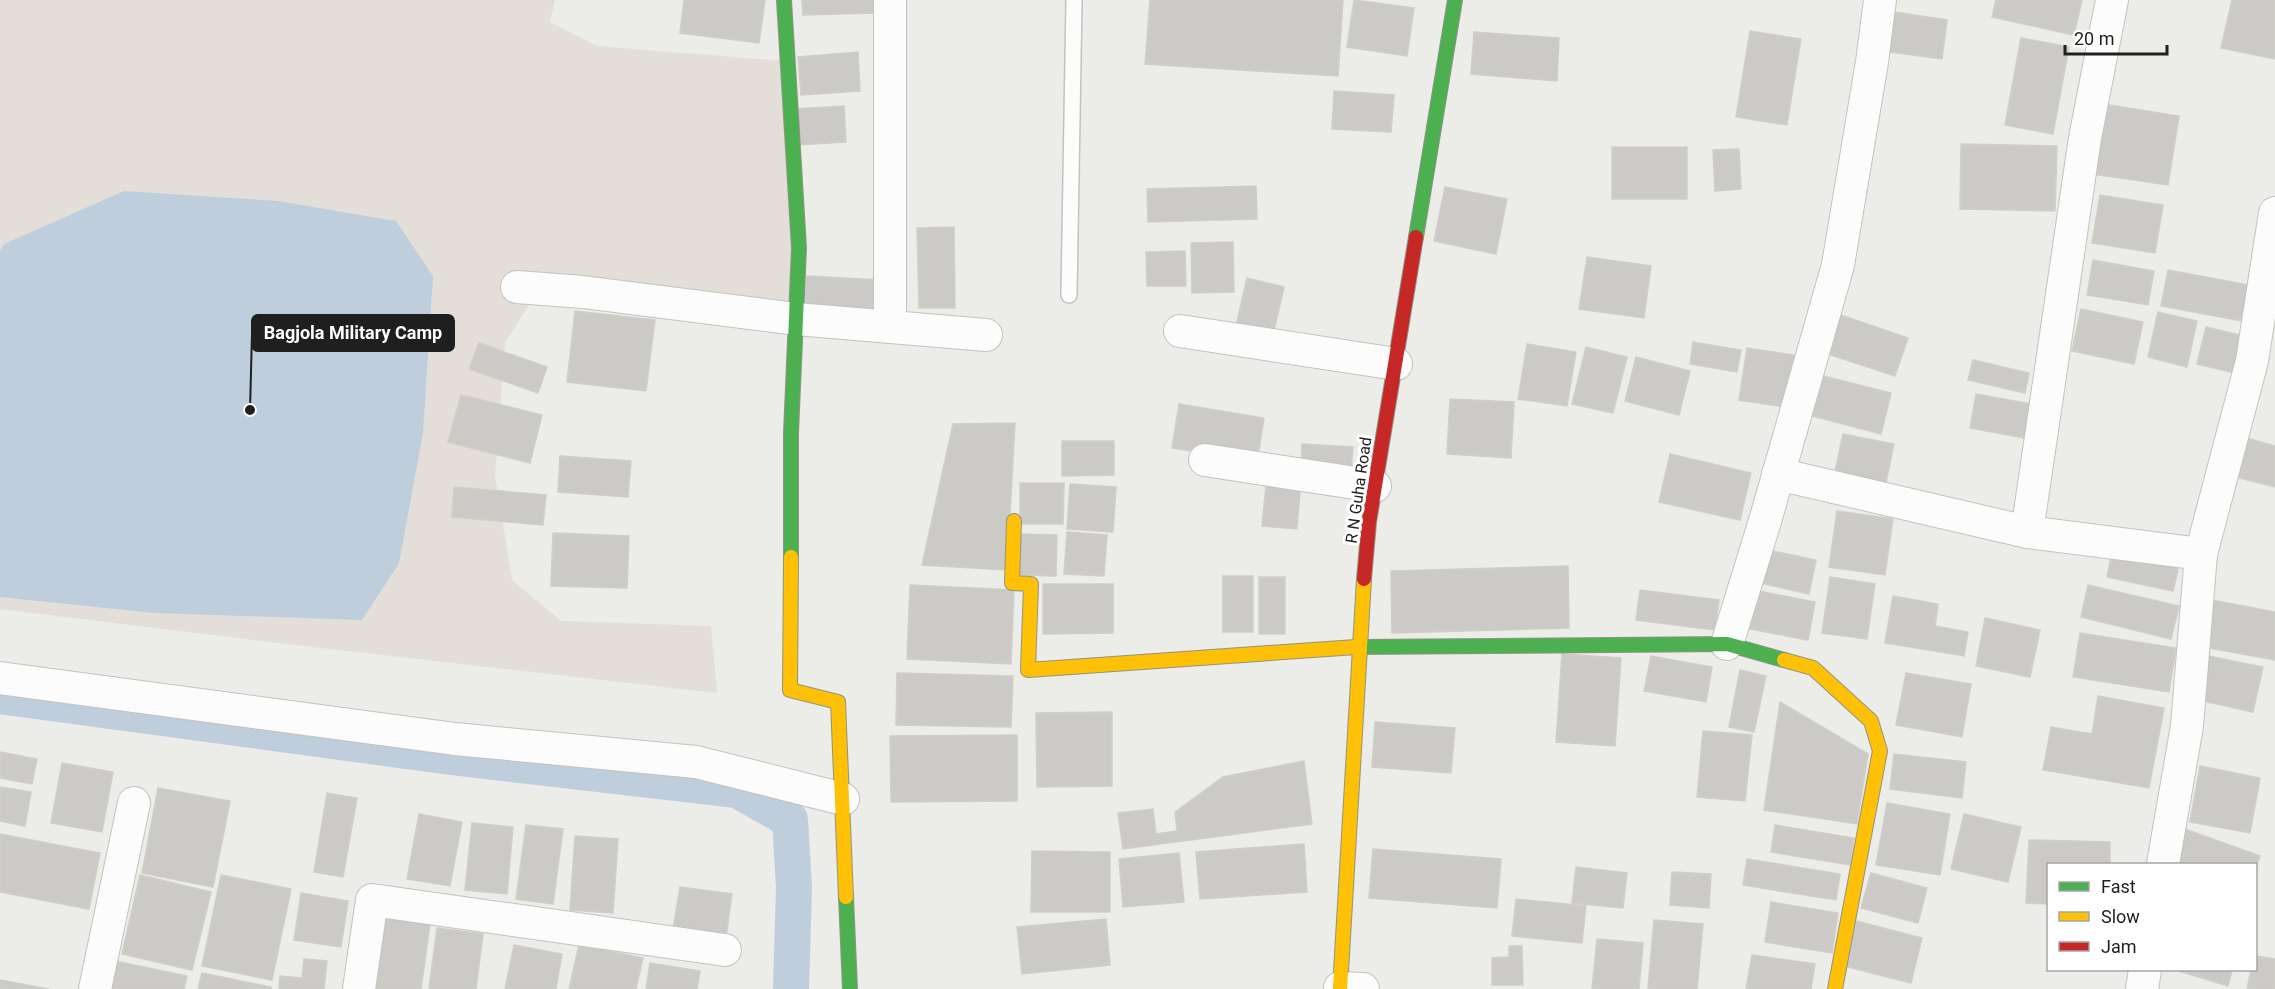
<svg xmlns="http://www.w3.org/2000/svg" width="2275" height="989" font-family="Roboto,sans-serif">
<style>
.military{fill:#e3ded7}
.water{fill:#bfcedc}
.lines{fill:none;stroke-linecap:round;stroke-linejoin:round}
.canal{stroke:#bfcedc;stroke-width:36}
.building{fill:#cbcac7;stroke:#cfcec9;stroke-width:1.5}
.lane-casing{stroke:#c2c2c0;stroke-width:18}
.street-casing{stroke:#c2c2c0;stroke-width:34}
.fast-casing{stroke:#8e9582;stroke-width:16}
.slow-casing{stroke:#8e9582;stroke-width:16}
.jam-casing{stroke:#8e9582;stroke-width:16}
.lane{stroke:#fcfcfc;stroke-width:15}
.street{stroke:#fcfcfc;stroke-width:32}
.fast{stroke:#4caf50;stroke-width:14}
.slow{stroke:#ffc107;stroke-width:14}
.jam{stroke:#c62828;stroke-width:14}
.labels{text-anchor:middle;stroke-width:6;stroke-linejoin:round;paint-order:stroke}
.street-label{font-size:16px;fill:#1f1f1f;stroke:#fff}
.leader{fill:none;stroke:#1f1f1f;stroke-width:2}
.callout-dot{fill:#1f1f1f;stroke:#fff;stroke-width:2}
.callout{fill:#1f1f1f;stroke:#1f1f1f;stroke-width:2}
.callout-label{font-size:18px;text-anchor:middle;font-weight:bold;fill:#fff}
</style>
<rect width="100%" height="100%" fill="#ecece8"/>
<polygon class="military" points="0,0 555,0 550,22 597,46 795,62 800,313 543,282 505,343 495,476 512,580 561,621 711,626 717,693 295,645 0,609"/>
<polygon class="water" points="124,191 278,201 396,221 433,276 423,433 399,563 362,620 154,613 0,597 0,251 4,244"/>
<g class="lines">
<polyline class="canal" points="0,696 451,757 737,790 790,820 794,887 791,989"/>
</g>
<g class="building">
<polygon points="684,0 765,0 759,43 680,33"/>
<polygon points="802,0 876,0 876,13 803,15"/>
<polygon points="1150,0 1343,0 1338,76 1145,64"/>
<polygon points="1354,0 1414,8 1407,56 1347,47"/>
<polygon points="1996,0 2082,0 2074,35 1992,17"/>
<polygon points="2232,0 2275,0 2275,59 2221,48"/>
<polygon points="1888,11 1947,20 1942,59 1883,51"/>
<polygon points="1750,31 1801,39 1787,125 1736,117"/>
<polygon points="1474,32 1559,38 1557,81 1471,74"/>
<polygon points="2021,38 2069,47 2053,134 2005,125"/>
<polygon points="858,52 860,91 801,95 798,57"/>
<polygon points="1334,91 1394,95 1391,132 1332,129"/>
<polygon points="2097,103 2179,116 2168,185 2086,173"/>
<polygon points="844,106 846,142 796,145 794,109"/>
<polygon points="1961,144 2057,146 2055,211 1960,209"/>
<rect x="1612" y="147" width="75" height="52"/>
<polygon points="1739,149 1741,189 1715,191 1713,150"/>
<polygon points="1256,186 1257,219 1148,222 1147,189"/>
<polygon points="1445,187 1507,199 1496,254 1434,241"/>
<polygon points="2100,195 2163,205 2155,253 2092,243"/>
<polygon points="954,227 955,308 919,308 917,228"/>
<polygon points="1233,242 1234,292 1192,293 1191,243"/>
<polygon points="1185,251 1186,286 1147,286 1146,252"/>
<polygon points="1587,257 1651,266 1644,318 1579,309"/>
<polygon points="2093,260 2154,271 2148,305 2087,295"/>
<polygon points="2168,270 2254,286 2248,322 2161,306"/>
<polygon points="807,276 880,280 878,320 804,316"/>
<polygon points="1247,278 1284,287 1272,339 1235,330"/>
<polygon points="2081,309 2143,322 2134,364 2072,351"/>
<polygon points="575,311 655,320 646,391 567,382"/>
<polygon points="2158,312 2197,321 2187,367 2148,357"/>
<polygon points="1835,313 1908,338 1895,376 1822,352"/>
<polygon points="2206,327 2248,337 2239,374 2197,364"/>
<polygon points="1693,342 1741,350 1737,372 1690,364"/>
<polygon points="479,343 547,367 538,393 469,369"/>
<polygon points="1527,344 1576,352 1567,406 1518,399"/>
<polygon points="1586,347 1627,357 1613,413 1572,404"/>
<polygon points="1747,348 1799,356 1791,408 1739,400"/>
<polygon points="1636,357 1690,371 1679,415 1625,401"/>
<polygon points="1973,360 2029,373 2025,393 1968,380"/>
<polygon points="1816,374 1891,393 1881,434 1805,414"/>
<polygon points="1976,394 2036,405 2029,439 1970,428"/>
<polygon points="461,395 542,415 530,463 448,442"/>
<polygon points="1450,399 1514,402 1511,458 1447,454"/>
<polygon points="1179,404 1264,418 1257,462 1172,448"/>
<polygon points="1015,423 1007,570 922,565 953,424"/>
<polygon points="1843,434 1894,444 1884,492 1833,481"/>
<polygon points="2243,437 2275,446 2275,487 2232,476"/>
<polygon points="1062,441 1114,441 1114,475 1062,476"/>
<polygon points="1302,444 1353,447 1351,472 1301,470"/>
<polygon points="1670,454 1751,473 1740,520 1659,502"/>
<polygon points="560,456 631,461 628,497 558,492"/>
<polygon points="1267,476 1301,479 1297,529 1262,526"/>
<polygon points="1020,483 1064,483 1063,524 1020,524"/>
<polygon points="1070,484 1116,487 1113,532 1067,529"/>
<polygon points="454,487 546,495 543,525 452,517"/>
<polygon points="1837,511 1893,519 1885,575 1829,567"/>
<polygon points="1067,532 1107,535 1104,576 1064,574"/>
<polygon points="553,533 629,536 627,588 551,586"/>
<polygon points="1020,534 1057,535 1056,576 1019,575"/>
<polygon points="2113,547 2180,561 2173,591 2107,577"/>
<polygon points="1763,549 1816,560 1809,594 1756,582"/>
<polygon points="1568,566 1569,628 1392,633 1391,571"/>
<rect x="1223" y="576" width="30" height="56"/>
<rect x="1259" y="577" width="26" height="57"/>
<polygon points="1830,577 1875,584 1867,639 1822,633"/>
<polygon points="1043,584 1113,584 1113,633 1043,634"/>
<polygon points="910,585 1014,590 1011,664 907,659"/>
<polygon points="2088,585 2179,606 2171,639 2081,617"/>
<polygon points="1640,590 1719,600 1715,630 1636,620"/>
<polygon points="1758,591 1815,602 1808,640 1750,629"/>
<polygon points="1893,596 1938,604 1935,626 1968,632 1964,656 1885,643"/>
<polygon points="2212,600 2275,612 2275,660 2203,647"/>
<polygon points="1985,618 2040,630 2030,677 1976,666"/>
<polygon points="2080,633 2176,648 2169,692 2073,677"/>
<polygon points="1562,654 1621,658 1615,746 1556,742"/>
<polygon points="2203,655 2263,667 2253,712 2194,699"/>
<polygon points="1651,656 1712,667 1706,702 1644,691"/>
<polygon points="1740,670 1766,676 1754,732 1729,727"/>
<polygon points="897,673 1013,676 1011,727 896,725"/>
<polygon points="1906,673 1971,684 1962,737 1896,725"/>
<polygon points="2098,696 2164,708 2149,788 2043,770 2051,727 2092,734"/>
<polygon points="1780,702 1868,754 1857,824 1764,810"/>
<polygon points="1112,712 1112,786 1037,787 1036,713"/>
<polygon points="1375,722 1455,728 1451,773 1372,767"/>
<polygon points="1703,731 1752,735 1745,801 1697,797"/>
<polygon points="1017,735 1017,801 891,802 890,736"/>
<polygon points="0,752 37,759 32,784 0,778"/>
<polygon points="1894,754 1966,762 1962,798 1890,789"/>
<polygon points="1304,761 1312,824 1123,849 1118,813 1153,809 1156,834 1177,831 1175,812 1223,777"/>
<polygon points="62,763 113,772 102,832 51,823"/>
<polygon points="2200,766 2260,778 2250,833 2190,822"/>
<polygon points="0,787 31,792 25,826 0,821"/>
<polygon points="158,788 230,801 213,887 142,873"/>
<polygon points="327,793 357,798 343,877 314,872"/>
<polygon points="1887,803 1950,814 1940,875 1876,865"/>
<polygon points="419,814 462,822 450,886 407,879"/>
<polygon points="1964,814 2021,827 2008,882 1951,869"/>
<polygon points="472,823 513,827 507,894 465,890"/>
<polygon points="526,825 563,829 553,904 516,899"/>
<polygon points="1775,825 1854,838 1850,865 1771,852"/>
<polygon points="2182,828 2260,856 2256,867 2256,864 2176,864"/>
<polygon points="0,834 100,853 89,909 0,892"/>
<polygon points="575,836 618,839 613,913 570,910"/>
<polygon points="2029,840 2110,842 2110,864 2048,864 2048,904 2026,903"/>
<polygon points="1304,844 1307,892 1200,899 1196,852"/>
<polygon points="1373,849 1501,859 1497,908 1369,898"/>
<polygon points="1032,851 1110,852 1110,912 1031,912"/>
<polygon points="1179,853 1184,902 1123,907 1119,859"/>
<polygon points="1747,859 1840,874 1836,900 1743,885"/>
<polygon points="1576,867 1627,873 1623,908 1572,903"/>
<polygon points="1672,872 1711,874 1709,908 1670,905"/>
<polygon points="1871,873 1927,888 1918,923 1861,908"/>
<polygon points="140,875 211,892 192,970 122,954"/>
<polygon points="221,875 291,889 272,980 202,966"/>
<polygon points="680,887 732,894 726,937 673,929"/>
<polygon points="301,893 348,901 341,947 294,940"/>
<polygon points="1516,899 1586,906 1582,943 1512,936"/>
<polygon points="1771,902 1838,913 1832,953 1765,942"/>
<polygon points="379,910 431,917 421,989 369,989"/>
<polygon points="1106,919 1110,965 1022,974 1017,927"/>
<polygon points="1654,920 1703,924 1697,989 1648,989"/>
<polygon points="1856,921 1922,938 1911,983 1844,966"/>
<polygon points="437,928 483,934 476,989 429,989"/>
<polygon points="1597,939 1643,943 1639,989 1592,989"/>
<polygon points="514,945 562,954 556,989 505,989"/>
<polygon points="579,945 643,958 636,989 569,989"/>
<polygon points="1509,946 1522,946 1523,985 1492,985 1492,958 1509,957"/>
<polygon points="1752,955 1815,964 1811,989 1746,989"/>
<polygon points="2256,956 2275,959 2275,989 2247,989 2251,970 2256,970"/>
<polygon points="304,959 327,961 324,989 279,989 280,976 302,978"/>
<polygon points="115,961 187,976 184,989 109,989"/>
<polygon points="650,963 700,971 697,989 646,989"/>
<polygon points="2176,970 2232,970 2228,986"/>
<polygon points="202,973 271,987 271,989 198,989"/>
<polygon points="0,980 49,989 0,989"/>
</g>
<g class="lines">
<g class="lane-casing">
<polyline id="lane" points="1069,295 1074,0"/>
</g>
<g class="street-casing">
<g id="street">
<polyline points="890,0 890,327"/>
<polyline points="517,287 583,292 796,319 986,335"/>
<polyline points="1180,331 1396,364"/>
<polyline points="1205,460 1375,486"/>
<polyline points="1778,474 2027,532 2201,554"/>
<polyline points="2027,532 2085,138 2112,0"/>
<polyline points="1727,644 1765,521 1838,265 1872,62 1880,0"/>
<polyline points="0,678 455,739 696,762 843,799"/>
<polyline points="2163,864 2187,726 2201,554 2252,361 2275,213"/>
<polyline points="1340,988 1363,989"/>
<polyline points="95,989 134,803"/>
<polyline points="359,989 372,900 725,950"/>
<polyline points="2142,989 2145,970"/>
</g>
</g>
<g class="fast-casing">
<g id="fast">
<polyline points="784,0 799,248 791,433 791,557"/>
<polyline points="1416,237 1455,0"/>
<polyline points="1356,647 1727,644 1784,660"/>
<polyline points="846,897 850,989"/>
</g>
</g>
<g class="slow-casing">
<g id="slow">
<polyline points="1014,521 1012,583 1031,584 1028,670 1356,647"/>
<polyline points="791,557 790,690 838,702 846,897"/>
<polyline points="1784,660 1813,668 1871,721 1880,751 1835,989"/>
<polyline points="1340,989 1364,579"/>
</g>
</g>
<g class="jam-casing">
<polyline id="jam" points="1364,579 1369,522 1416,237"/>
</g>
<use href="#lane" class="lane"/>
<use href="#street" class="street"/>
<use href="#fast" class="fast"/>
<use href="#slow" class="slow"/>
<use href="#jam" class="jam"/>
</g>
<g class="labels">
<g class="street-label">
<text transform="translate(1358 490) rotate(-82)" y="6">R N Guha Road</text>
</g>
</g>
<path class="leader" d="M250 410L252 333"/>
<circle class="callout-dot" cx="250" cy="410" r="6"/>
<rect class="callout" x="252" y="315" width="202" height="36" rx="6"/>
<g class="callout-label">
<text x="353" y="339">Bagjola Military Camp</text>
</g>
<rect x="2047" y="863" width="210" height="108" fill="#ffffff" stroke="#a5a5a5" stroke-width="1.5"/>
<rect x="2059" y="882" width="30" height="9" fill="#4caf50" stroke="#a5a5a5" stroke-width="1.5"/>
<text x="2101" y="893" font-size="18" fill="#1f1f1f">Fast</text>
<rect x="2059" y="912" width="30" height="9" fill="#ffc107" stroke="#a5a5a5" stroke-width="1.5"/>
<text x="2101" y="923" font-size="18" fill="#1f1f1f">Slow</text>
<rect x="2059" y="942" width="30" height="9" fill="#c62828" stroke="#a5a5a5" stroke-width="1.5"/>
<text x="2101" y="953" font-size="18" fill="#1f1f1f">Jam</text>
<path d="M2065 45v9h102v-9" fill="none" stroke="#1f1f1f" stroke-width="3"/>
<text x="2074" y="45" font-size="18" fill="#1f1f1f" stroke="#ffffff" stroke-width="4.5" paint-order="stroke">20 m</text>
</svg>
